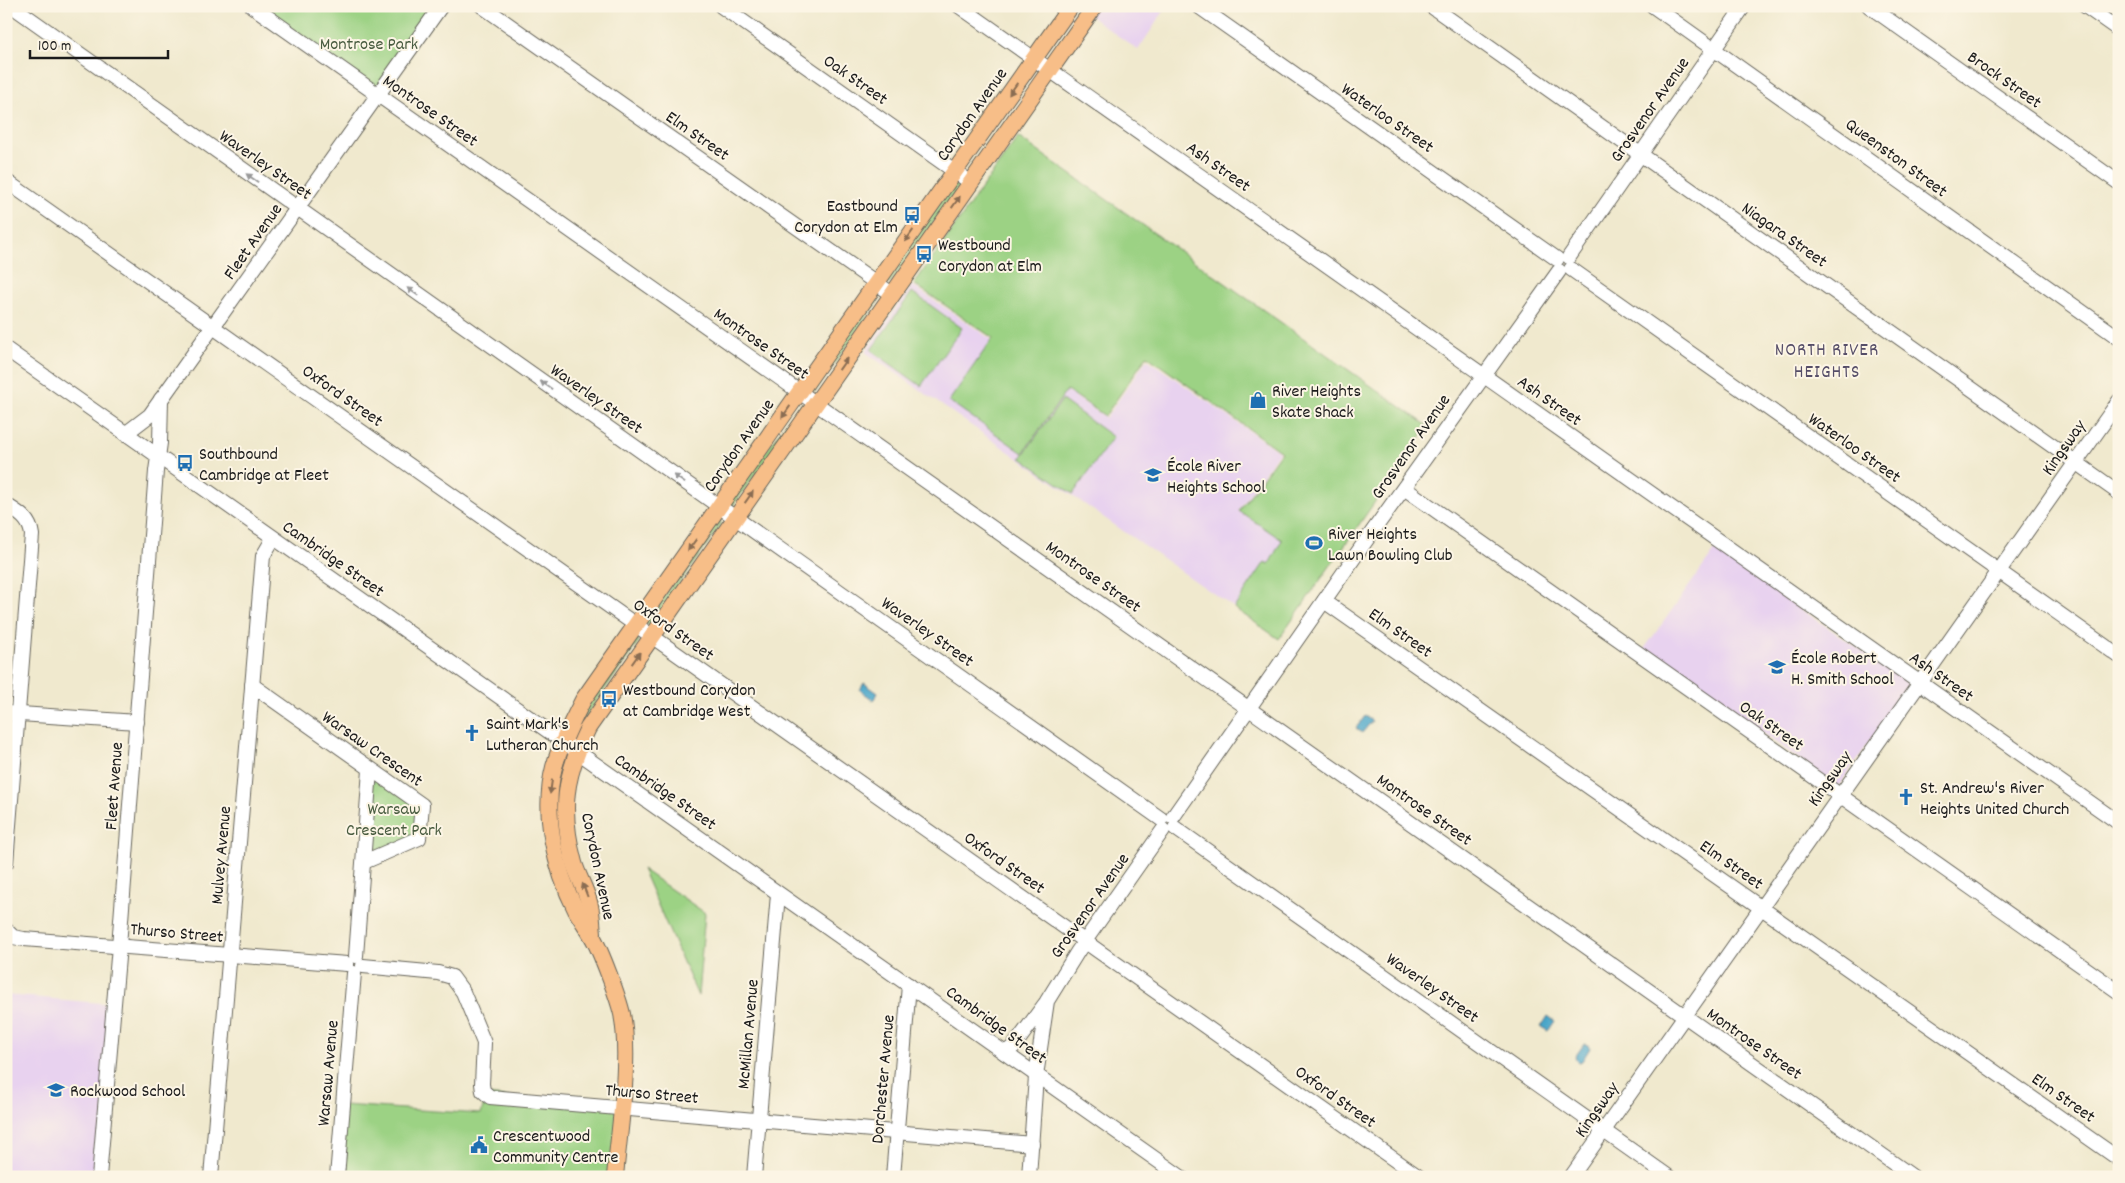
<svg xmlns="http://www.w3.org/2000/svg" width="2125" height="1183" font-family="Dekko,sans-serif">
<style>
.built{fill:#e8d2ef}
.green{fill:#9cd284;stroke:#5c7750}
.water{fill:#4aa6c9;stroke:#336172}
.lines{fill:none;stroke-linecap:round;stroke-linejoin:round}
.minor-casing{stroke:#66645a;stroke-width:16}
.major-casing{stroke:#66645a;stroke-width:18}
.minor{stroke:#fff;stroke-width:14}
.major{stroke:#f7be88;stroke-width:16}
.oneway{fill:#8a6d52}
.oneway2{fill:#999}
.labels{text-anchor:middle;stroke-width:4;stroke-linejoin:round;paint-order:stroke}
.park-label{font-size:18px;fill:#495c40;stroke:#fcf5e5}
.street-label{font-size:18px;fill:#1c1c1c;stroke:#fcf5e5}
.poi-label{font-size:18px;fill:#1c1c1c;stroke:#fcf5e5;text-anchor:start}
.neighbourhood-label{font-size:19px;letter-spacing:1px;fill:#564e68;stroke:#fcf5e5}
</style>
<rect width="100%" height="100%" fill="#fcf5e5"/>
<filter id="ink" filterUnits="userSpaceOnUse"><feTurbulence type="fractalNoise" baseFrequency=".02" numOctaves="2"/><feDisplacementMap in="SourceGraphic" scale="10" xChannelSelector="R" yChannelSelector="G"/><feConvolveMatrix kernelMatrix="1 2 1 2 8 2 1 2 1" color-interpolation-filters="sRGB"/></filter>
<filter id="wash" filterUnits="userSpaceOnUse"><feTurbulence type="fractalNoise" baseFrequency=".0096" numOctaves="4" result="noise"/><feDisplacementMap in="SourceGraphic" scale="20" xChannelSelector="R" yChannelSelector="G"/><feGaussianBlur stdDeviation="1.12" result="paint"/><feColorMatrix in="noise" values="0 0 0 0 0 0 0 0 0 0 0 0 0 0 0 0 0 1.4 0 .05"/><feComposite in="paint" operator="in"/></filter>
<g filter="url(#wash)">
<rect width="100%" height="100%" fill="#f0e9ce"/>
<g class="built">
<polygon points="1095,6 1167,6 1138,50 1089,15"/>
<polygon points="912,285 1106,418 1147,359 1279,452 1238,511 1282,540 1279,639 865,352"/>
<polygon points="1715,550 1910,684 1838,787 1644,649"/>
<polygon points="6,995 113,1004 99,1177 6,1177"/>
</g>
<g class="green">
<polygon points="252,6 441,6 378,95"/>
<polygon points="1018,137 1428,426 1279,639 1234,608 1265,562 1269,564 1282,540 1239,511 1281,452 1147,356 1105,416 1067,390 1023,453 949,401 993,338 914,284"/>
<polygon points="954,182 959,186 891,283 887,284 886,278"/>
<polygon points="912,292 962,328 921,386 871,350"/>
<polygon points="875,295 879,300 815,392 809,392"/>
<polygon points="1062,400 1113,437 1073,494 1021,458"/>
<polygon points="801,404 802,409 732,507 727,503"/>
<polygon points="720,519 721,525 651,623 647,625 644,623"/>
<polygon points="636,636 639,641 637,644 576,730 581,714"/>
<polygon points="370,770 422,805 419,838 364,862"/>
<polygon points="642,869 705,913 698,996"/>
<polygon points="486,1095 621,1109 615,1177 337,1177 343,1105 481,1114"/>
</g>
<g class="water">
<polygon points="864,683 878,693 873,700 860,690"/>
<polygon points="1365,716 1372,721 1362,733 1356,728"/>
<polygon points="1548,1016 1555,1021 1548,1031 1541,1027"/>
<polygon points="1584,1044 1588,1045 1590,1048 1582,1061 1578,1062 1575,1057"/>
</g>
</g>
<g filter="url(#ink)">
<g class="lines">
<g class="minor-casing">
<g id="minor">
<polyline points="12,6 1161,819"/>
<polyline points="252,6 1913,1177"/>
<polyline points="482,6 892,294"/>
<polyline points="721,6 970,182"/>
<polyline points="959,6 2119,823"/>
<polyline points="1198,6 1557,259"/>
<polyline points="1431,6 2119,493"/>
<polyline points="1653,6 2119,338"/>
<polyline points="1869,6 2119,183"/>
<polyline points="2085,6 2119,30"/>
<polyline points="6,181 1419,1177"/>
<polyline points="1569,257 1744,6"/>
<polyline points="1571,269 2119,656"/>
<polyline points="6,349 1181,1177"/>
<polyline points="125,434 150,415 441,6"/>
<polyline points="1404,488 2119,992"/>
<path d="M6,505c13,8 24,14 26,30l-26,328"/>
<polyline points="1324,601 2119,1159"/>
<polyline points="252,685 422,805 419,838 364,862"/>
<polyline points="6,713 137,722"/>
<polyline points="1173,817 1365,542 1559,271"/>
<polyline points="1175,828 1669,1177"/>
<polyline points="6,930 13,937 24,939 347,964"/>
<polyline points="356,956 370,770"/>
<polyline points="363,966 438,973 452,977 463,992 484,1043 482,1084 483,1091 490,1097 1032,1144"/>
<polyline points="1005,1053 1014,1046 1045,1004"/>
<polyline points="99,1177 119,946 156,471 160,443 161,399"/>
<polyline points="211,1177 263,556 273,539"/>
<polyline points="337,1177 354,973"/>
<polyline points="754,1177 778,894"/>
<polyline points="893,1177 909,985"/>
<polyline points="1029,1177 1036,1076 1047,1001 1078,951 1163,830"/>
<polyline points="1571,1177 2119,401"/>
</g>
</g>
<g class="major-casing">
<g id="major">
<path d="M593,933c-1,-9 -1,-18 -3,-27 -3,-15 -12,-29 -16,-43 -14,-53 -10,-86 14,-135l507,-722"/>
<path d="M615,1177c4,-48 16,-117 7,-163 -4,-17 -21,-63 -30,-78 -5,-9 -11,-17 -16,-26 -21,-41 -34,-97 -22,-143 7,-24 18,-45 29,-67l488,-694"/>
</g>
</g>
<use href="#minor" class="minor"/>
<use href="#major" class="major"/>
</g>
<defs><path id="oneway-solid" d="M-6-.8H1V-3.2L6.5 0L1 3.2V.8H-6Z" transform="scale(1.25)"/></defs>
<g class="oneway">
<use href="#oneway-solid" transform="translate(1013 89) rotate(125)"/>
<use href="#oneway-solid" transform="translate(956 202) rotate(-55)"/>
<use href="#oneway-solid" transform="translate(909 236) rotate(125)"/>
<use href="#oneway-solid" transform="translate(843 364) rotate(-55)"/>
<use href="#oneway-solid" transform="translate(786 412) rotate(125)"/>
<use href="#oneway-solid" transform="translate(749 497) rotate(-55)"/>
<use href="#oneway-solid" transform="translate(692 545) rotate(126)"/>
<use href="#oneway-solid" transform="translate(636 658) rotate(-55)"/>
<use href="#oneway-solid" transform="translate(551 787) rotate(98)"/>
<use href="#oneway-solid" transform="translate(585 890) rotate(-111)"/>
</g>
<g class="oneway2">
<use href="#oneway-solid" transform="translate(252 178) rotate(-145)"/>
<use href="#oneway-solid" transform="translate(413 292) rotate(-145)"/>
<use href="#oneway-solid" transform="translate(546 385) rotate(-145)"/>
<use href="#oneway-solid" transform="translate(679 479) rotate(-145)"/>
</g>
</g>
<defs>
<g id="bus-bare" transform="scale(1.35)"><path d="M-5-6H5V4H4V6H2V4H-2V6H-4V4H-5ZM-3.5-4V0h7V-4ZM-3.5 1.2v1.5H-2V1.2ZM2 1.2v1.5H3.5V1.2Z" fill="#1f6fb2" stroke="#fcf5e5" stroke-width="2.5" paint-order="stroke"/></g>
<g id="shop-bare" transform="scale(1.35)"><path d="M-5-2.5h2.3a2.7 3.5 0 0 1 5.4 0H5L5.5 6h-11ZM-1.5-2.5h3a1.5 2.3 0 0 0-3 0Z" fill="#1f6fb2" stroke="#fcf5e5" stroke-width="2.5" paint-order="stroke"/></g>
<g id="school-bare" transform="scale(1.35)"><path d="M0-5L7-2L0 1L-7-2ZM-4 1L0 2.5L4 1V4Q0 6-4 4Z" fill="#1f6fb2" stroke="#fcf5e5" stroke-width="2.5" paint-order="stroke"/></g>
<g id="stadium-bare" transform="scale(1.35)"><path d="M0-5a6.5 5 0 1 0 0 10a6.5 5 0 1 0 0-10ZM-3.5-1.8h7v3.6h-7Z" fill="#1f6fb2" stroke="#fcf5e5" stroke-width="2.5" paint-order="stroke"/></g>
<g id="church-bare" transform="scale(1.35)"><path d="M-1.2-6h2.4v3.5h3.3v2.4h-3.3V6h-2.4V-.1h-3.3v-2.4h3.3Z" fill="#1f6fb2" stroke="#fcf5e5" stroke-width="2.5" paint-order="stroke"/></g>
<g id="civic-bare" transform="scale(1.35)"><path d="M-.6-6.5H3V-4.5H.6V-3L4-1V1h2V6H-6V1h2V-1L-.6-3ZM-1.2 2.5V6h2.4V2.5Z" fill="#1f6fb2" stroke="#fcf5e5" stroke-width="2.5" paint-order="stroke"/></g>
</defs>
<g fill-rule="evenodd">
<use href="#bus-bare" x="912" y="215"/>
<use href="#bus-bare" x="924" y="254"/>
<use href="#shop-bare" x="1258" y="400"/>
<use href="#bus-bare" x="185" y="463"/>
<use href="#school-bare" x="1153" y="475"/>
<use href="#stadium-bare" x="1314" y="543"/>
<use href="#school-bare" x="1777" y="667"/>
<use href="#bus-bare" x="609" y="699"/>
<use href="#church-bare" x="472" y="733"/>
<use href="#church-bare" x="1906" y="797"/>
<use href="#school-bare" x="56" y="1090"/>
<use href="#civic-bare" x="479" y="1145"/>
</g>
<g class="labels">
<g class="park-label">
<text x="369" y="49">Montrose Park</text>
<text x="394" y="814">Warsaw<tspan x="394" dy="21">Crescent Park</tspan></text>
</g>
<g class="street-label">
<text transform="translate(856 79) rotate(35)" y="6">Oak Street</text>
<text transform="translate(2005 79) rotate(35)" y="6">Brock Street</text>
<text transform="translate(1649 109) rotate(-55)" y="6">Grosvenor Avenue</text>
<text transform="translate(431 110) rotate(35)" y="6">Montrose Street</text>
<text transform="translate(971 114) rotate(-55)" y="6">Corydon Avenue</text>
<text transform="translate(1388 117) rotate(35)" y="6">Waterloo Street</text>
<text transform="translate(698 135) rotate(35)" y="6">Elm Street</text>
<text transform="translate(1897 157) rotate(36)" y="6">Queenston Street</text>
<text transform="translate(266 164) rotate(35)" y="6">Waverley Street</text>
<text transform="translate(1219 166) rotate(35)" y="6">Ash Street</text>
<text transform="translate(1785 234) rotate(35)" y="6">Niagara Street</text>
<text transform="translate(252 241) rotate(-55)" y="6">Fleet Avenue</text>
<text transform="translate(762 343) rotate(35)" y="6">Montrose Street</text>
<text transform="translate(343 395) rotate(35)" y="6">Oxford Street</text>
<text transform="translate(597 398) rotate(35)" y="6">Waverley Street</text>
<text transform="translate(1550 400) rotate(35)" y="6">Ash Street</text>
<text transform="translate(738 445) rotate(-55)" y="6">Corydon Avenue</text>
<text transform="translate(1410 446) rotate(-55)" y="6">Grosvenor Avenue</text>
<text transform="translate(1855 447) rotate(35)" y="6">Waterloo Street</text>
<text transform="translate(2063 447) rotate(-55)" y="6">Kingsway</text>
<text transform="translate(334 558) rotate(35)" y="6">Cambridge Street</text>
<text transform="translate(1094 576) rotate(35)" y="6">Montrose Street</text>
<text transform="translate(674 629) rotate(35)" y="6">Oxford Street</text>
<text transform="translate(928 631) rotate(35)" y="6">Waverley Street</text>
<text transform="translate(1401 632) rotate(35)" y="6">Elm Street</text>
<text transform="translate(1942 676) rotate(35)" y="6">Ash Street</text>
<text transform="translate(1772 725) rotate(35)" y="6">Oak Street</text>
<text transform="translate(373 748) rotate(35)" y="6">Warsaw Crescent</text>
<text transform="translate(1829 778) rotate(-55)" y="6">Kingsway</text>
<text transform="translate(113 786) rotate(-86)" y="6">Fleet Avenue</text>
<text transform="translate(666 791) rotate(35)" y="6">Cambridge Street</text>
<text transform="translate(1425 809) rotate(35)" y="6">Montrose Street</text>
<text transform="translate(220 855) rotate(-85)" y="6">Mulvey Avenue</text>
<text transform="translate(1005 862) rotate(35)" y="6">Oxford Street</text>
<text transform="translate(1732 864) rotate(35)" y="6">Elm Street</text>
<text transform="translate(599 866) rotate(78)" y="6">Corydon Avenue</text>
<text transform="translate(1089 905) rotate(-55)" y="6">Grosvenor Avenue</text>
<text transform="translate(177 932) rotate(5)" y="6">Thurso Street</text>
<text transform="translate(1433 987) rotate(35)" y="6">Waverley Street</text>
<text transform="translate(997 1024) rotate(36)" y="6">Cambridge Street</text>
<text transform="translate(747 1034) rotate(-85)" y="6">McMillan Avenue</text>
<text transform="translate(1755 1043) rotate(35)" y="6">Montrose Street</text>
<text transform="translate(327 1073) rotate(-85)" y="6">Warsaw Avenue</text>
<text transform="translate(882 1079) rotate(-85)" y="6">Dorchester Avenue</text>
<text transform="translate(652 1093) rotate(5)" y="6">Thurso Street</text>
<text transform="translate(1336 1096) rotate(35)" y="6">Oxford Street</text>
<text transform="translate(2064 1097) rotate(35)" y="6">Elm Street</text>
<text transform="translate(1596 1109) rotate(-55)" y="6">Kingsway</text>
</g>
<g class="poi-label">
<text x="898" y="211" text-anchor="end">Eastbound<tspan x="898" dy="21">Corydon at Elm</tspan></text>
<text x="938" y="250">Westbound<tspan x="938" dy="21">Corydon at Elm</tspan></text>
<text x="1272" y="396">River Heights<tspan x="1272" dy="21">Skate Shack</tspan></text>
<text x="199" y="459">Southbound<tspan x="199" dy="21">Cambridge at Fleet</tspan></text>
<text x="1167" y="471">École River<tspan x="1167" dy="21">Heights School</tspan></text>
<text x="1328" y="539">River Heights<tspan x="1328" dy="21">Lawn Bowling Club</tspan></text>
<text x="1791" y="663">École Robert<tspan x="1791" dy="21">H. Smith School</tspan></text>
<text x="623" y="695">Westbound Corydon<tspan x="623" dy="21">at Cambridge West</tspan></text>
<text x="486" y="729">Saint Mark's<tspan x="486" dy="21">Lutheran Church</tspan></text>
<text x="1920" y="793">St. Andrew's River<tspan x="1920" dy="21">Heights United Church</tspan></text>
<text x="70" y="1096">Rockwood School</text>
<text x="493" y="1141">Crescentwood<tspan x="493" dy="21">Community Centre</tspan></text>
</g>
<g class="neighbourhood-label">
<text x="1827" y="355">NORTH RIVER<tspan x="1827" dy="22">HEIGHTS</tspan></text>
</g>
</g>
<rect width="2125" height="1183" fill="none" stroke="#fcf5e5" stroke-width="25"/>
<path d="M30 50v8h138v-8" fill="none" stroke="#1c1c1c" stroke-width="2.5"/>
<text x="38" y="50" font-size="15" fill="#1c1c1c" stroke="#fcf5e5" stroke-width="4" paint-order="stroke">100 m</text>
</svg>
